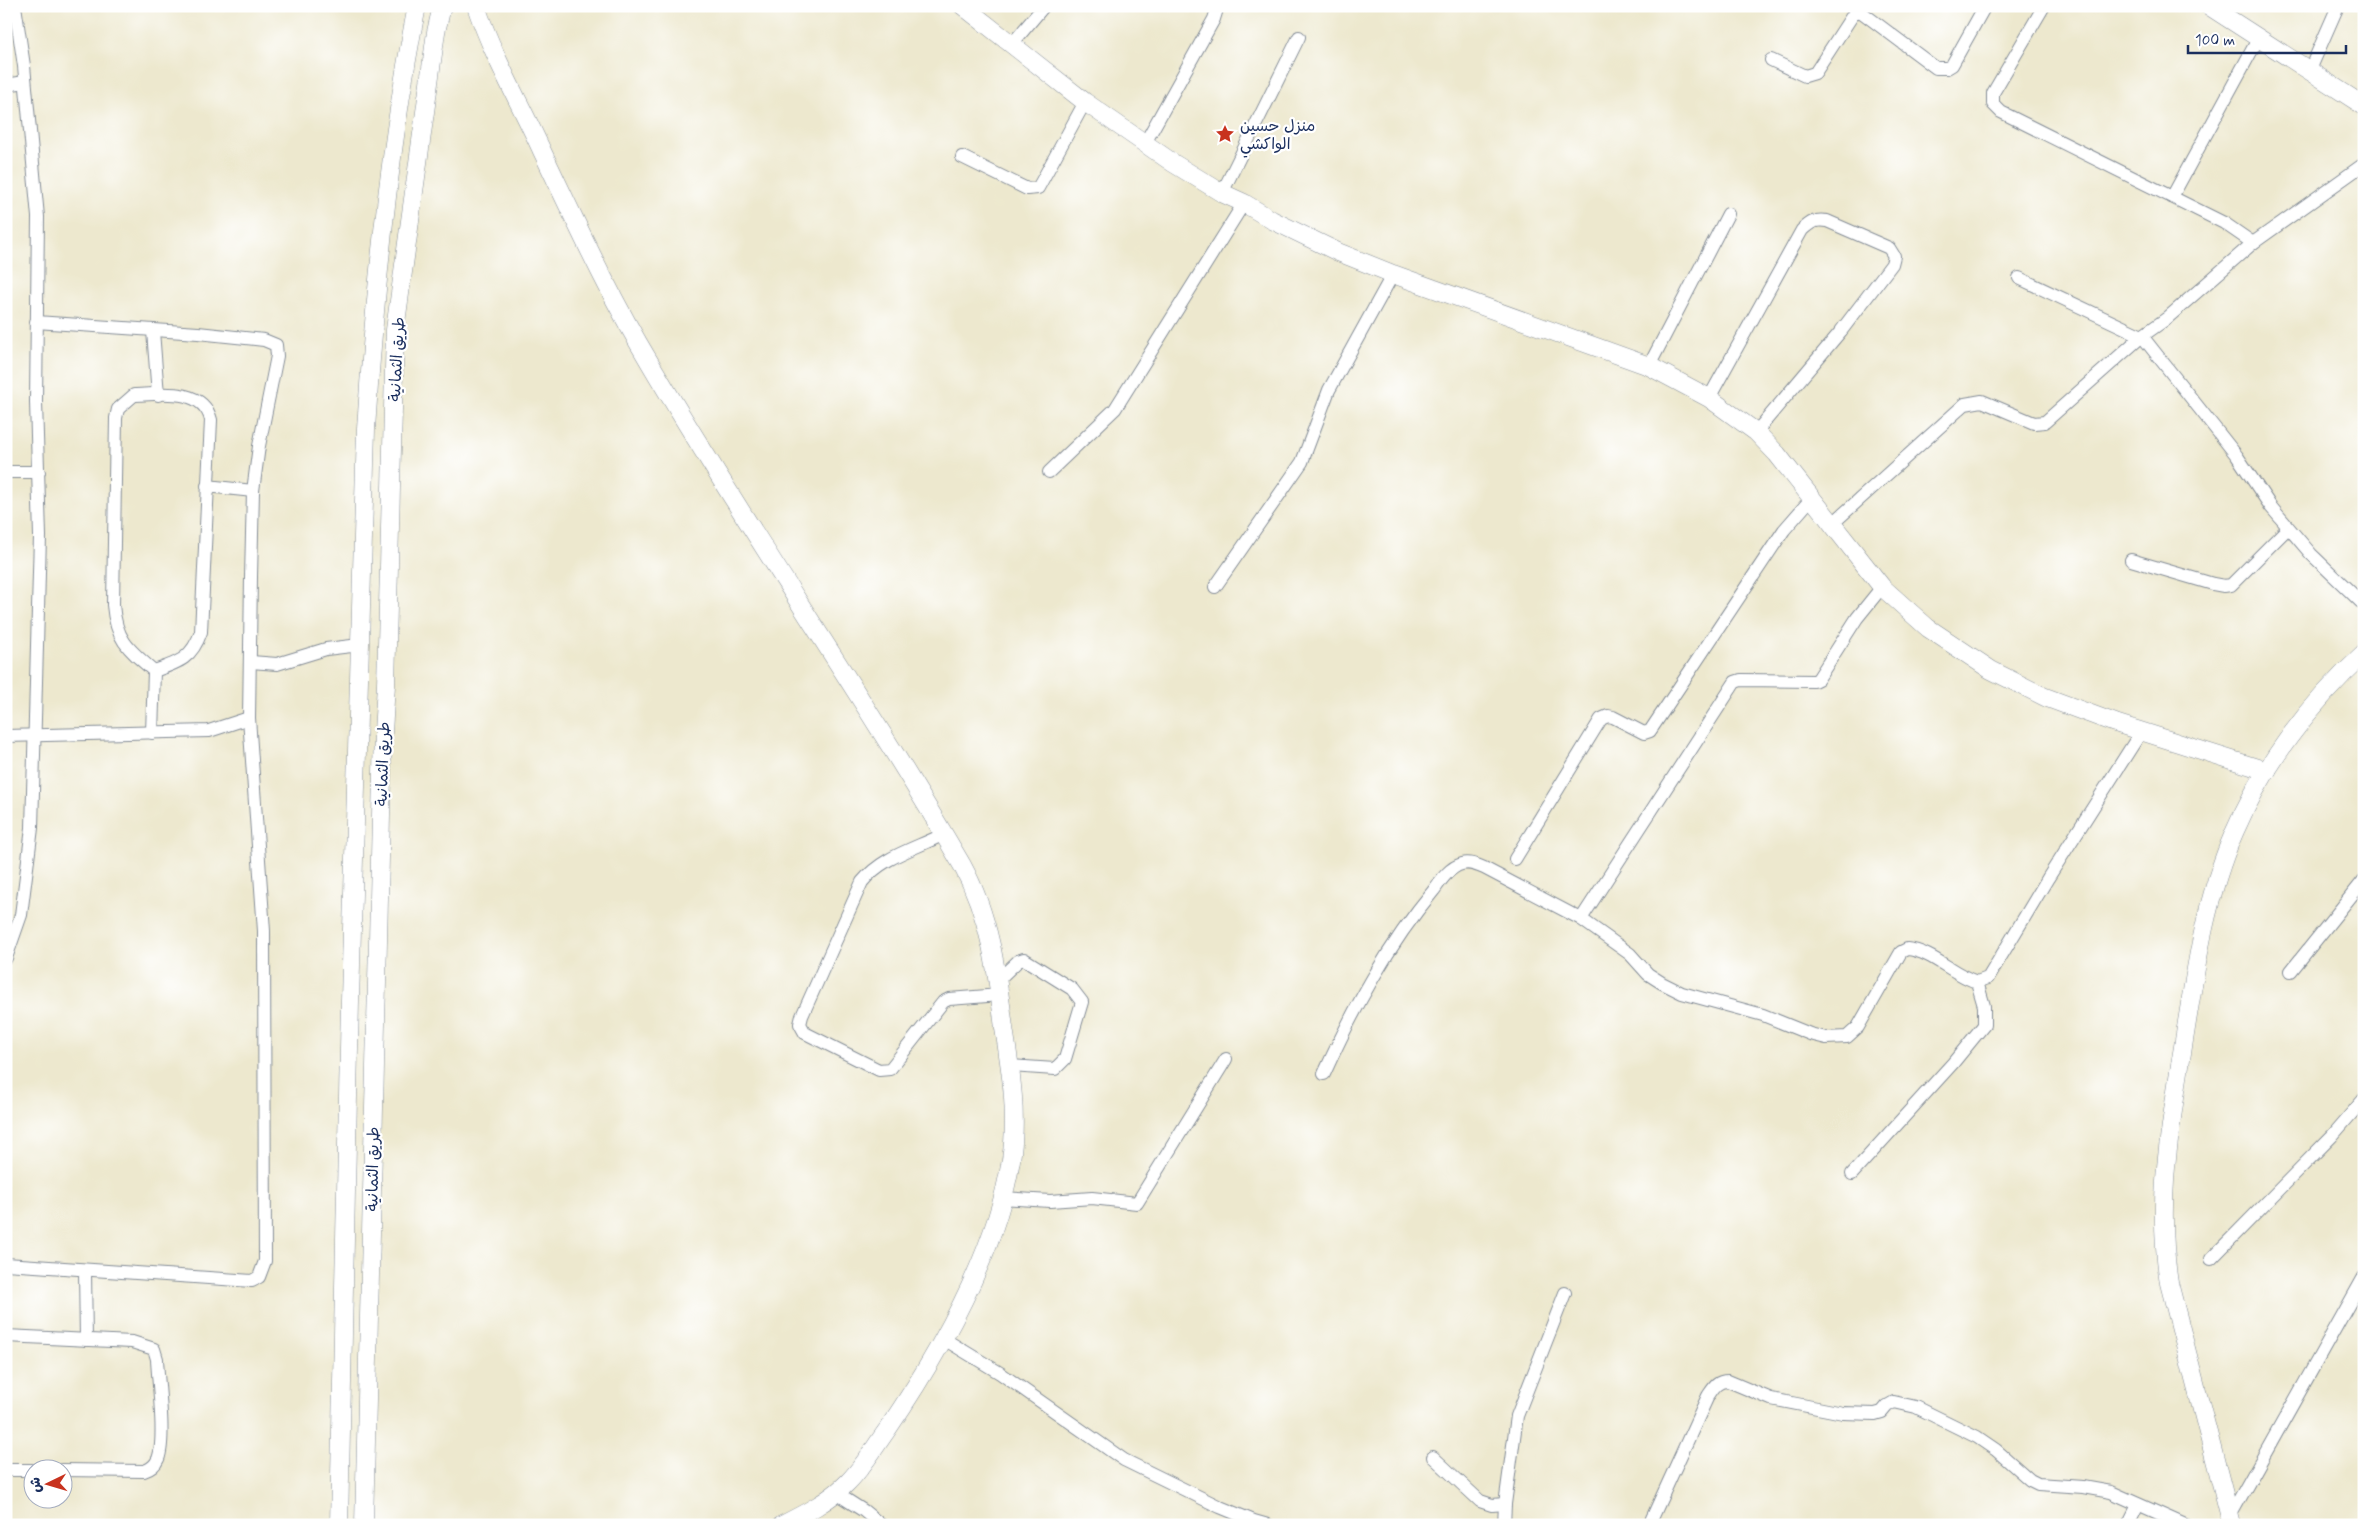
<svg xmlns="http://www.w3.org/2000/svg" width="2370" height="1531" font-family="Mynerve,'Playpen Sans Arabic',sans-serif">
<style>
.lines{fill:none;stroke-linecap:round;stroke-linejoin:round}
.street-casing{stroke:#848c96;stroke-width:14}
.secondary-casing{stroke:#848c96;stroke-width:19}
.street{stroke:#fff;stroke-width:12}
.secondary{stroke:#fff;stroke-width:18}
.labels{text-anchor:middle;stroke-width:4.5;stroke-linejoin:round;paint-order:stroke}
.poi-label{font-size:16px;fill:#1b2f5e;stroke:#fff;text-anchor:start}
.street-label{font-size:16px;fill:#1b2f5e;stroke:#fff}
</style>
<rect width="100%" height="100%" fill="#fff"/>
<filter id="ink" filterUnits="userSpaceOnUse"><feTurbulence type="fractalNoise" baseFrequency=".02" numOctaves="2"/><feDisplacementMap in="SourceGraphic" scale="10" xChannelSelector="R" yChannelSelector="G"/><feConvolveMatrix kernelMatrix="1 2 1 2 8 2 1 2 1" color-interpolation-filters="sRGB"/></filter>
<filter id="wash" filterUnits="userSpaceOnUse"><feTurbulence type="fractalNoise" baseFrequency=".0096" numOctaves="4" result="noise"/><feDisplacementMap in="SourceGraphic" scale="20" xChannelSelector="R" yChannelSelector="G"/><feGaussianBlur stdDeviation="1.12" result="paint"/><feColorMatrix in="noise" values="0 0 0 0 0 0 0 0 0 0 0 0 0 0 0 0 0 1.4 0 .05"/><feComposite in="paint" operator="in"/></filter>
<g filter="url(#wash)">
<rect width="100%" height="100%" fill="#ede8ce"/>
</g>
<g filter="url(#ink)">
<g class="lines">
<g class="street-casing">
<g id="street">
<polyline points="2044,6 1993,93 1993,104 2001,112 2224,223 2253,243 2166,319 2142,336 2237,456 2271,507 2311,554 2364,605"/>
<polyline points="1012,44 1044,6"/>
<polyline points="1771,60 1805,76 1815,73 1854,13 1860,11 1936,68 1947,68 1952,65 1985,6"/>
<polyline points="2309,72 2338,6"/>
<polyline points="6,85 25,82"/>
<polyline points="1145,143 1214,19 1218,6"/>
<polyline points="962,157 1027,189 1038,188 1085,102"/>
<polyline points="1222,193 1299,37"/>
<polyline points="2172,197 2258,39"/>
<polyline points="2253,243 2364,164"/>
<polyline points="153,331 158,395"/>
<polyline points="1649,366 1728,214"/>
<path d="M134,395c27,-1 69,-8 77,25l-10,212c-9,26 -21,30 -47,39 -26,-22 -38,-31 -41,-66l3,-187 2,-9z"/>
<path d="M1709,398l93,-168c9,-8 13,-11 25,-9l62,27 5,8 -2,8 -51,67 -85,101"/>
<polyline points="6,472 39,472"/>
<polyline points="1049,472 1115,409 1244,203"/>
<polyline points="207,486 253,491"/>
<polyline points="1831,525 1965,404 1982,401 2034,423 2045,422 2142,336 2019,278"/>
<polyline points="2131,560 2213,584 2224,586 2231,585 2288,528"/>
<polyline points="1215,587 1302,462 1329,390 1393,274"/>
<polyline points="251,662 277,664 326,649 360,645"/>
<polyline points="152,733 154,671"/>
<polyline points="6,736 209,731 249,718"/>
<path d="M944,834c-29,15 -61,22 -82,48l-60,134 -2,8 5,9 74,37 11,-1 53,-67 6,-3 51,-4"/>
<polyline points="1515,859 1601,719 1608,716 1613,717 1644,733 1650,731 1784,530 1811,499"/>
<polyline points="1581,919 1735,682 1741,680 1814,681 1818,679 1857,618 1882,587"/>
<polyline points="6,958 21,915 32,828 40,536 36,402 38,217 24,66 15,6"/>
<polyline points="2291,971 2364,880"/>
<polyline points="998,980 1018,961 1024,959 1072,989 1082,1002 1065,1059 1055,1069 1010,1066"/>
<path d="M1324,1074c30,-66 64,-129 110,-184 7,-10 16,-23 28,-26 8,-2 15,1 22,4l97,51 49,35 18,20 14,9 20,10 81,22 47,19 16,4 21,-1 11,-10 43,-75 6,-3c25,2 46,26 70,33l11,-4 60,-100 93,-146"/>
<polyline points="1852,1174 1953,1063 1984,1025 1984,1006 1977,982"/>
<polyline points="1002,1198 1050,1201 1092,1198 1137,1203 1226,1059"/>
<polyline points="2211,1259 2332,1136 2364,1099"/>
<polyline points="6,1264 252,1281 259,1277 265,1261 264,931 249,718 251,577 253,491 259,446 277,356 276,345 264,340 198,333 36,322"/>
<polyline points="85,1271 86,1340"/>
<path d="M6,1336l126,6 22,7 3,10c1,24 9,80 1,100 -3,7 -7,10 -14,12l-82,-1"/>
<polyline points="944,1339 1000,1373 1124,1460 1220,1507 1254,1521 1268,1525"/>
<polyline points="1433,1457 1480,1501 1492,1505 1505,1504"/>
<polyline points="6,1470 32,1470"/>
<polyline points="836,1493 864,1511 881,1525"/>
<polyline points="2230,1516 2364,1277"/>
<polyline points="1504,1525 1505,1504 1517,1416 1565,1293"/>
<path d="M1649,1525l59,-129c6,-9 9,-15 20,-15l43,18 72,14 32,1 7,-2 5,-6 7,-4 22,5 61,30 19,13 34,30 8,4 45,3 28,5 74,33"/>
<polyline points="2128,1525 2138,1505"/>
</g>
</g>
<g class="secondary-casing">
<g id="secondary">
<path d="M476,6c17,50 44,97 66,145 34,71 67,144 108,212 100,170 213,332 312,502 28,51 35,107 42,163 7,45 14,87 7,132 -15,94 -71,192 -124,270 -13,18 -25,39 -41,54 -17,17 -42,30 -64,41"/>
<polyline points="963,6 1085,102 1173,163 1222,193 1244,203 1272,220 1338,252 1393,274 1649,366 1709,398 1756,432 1777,454 1882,587 1928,628 1991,670 2045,697 2115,723 2267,771"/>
<polyline points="2209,6 2364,106"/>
<path d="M339,1525l11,-524 16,-572c9,-141 23,-283 51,-423"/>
<polyline points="364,1525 383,732 386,685 395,330 436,32 442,6"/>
<path d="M2232,1525l-63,-242c-12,-78 -1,-142 11,-218 13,-77 22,-159 54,-232 29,-67 75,-129 130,-179"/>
</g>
</g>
<use href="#street" class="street"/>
<use href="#secondary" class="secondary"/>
</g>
</g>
<defs>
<g id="sight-bare" transform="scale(1.5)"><path d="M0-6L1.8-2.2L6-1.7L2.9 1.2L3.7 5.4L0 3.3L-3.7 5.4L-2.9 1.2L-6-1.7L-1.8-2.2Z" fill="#c8321e" stroke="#fff" stroke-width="2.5" paint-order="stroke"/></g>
</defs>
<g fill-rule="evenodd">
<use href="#sight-bare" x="1225" y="134"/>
</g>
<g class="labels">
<g class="poi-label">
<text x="1240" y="131">منزل حسين<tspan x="1240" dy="18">الواكشي</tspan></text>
</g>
<g class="street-label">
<text transform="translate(396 359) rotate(-87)" y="6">طريق الثمانية</text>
<text transform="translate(382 764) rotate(-88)" y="6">طريق الثمانية</text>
<text transform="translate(372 1169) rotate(-89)" y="6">طريق الثمانية</text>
</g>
</g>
<rect width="2370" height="1531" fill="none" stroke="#fff" stroke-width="25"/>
<g transform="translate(48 1484) rotate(265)"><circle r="24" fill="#ffffff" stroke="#a4acbf"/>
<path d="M0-4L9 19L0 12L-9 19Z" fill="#c8321e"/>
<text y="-8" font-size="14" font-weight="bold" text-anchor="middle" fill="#1b2f5e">ش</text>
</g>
<path d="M2188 45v8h158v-8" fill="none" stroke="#1b2f5e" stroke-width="2.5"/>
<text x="2195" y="45" font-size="15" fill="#1b2f5e" stroke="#ffffff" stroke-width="4" paint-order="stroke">100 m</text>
</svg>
